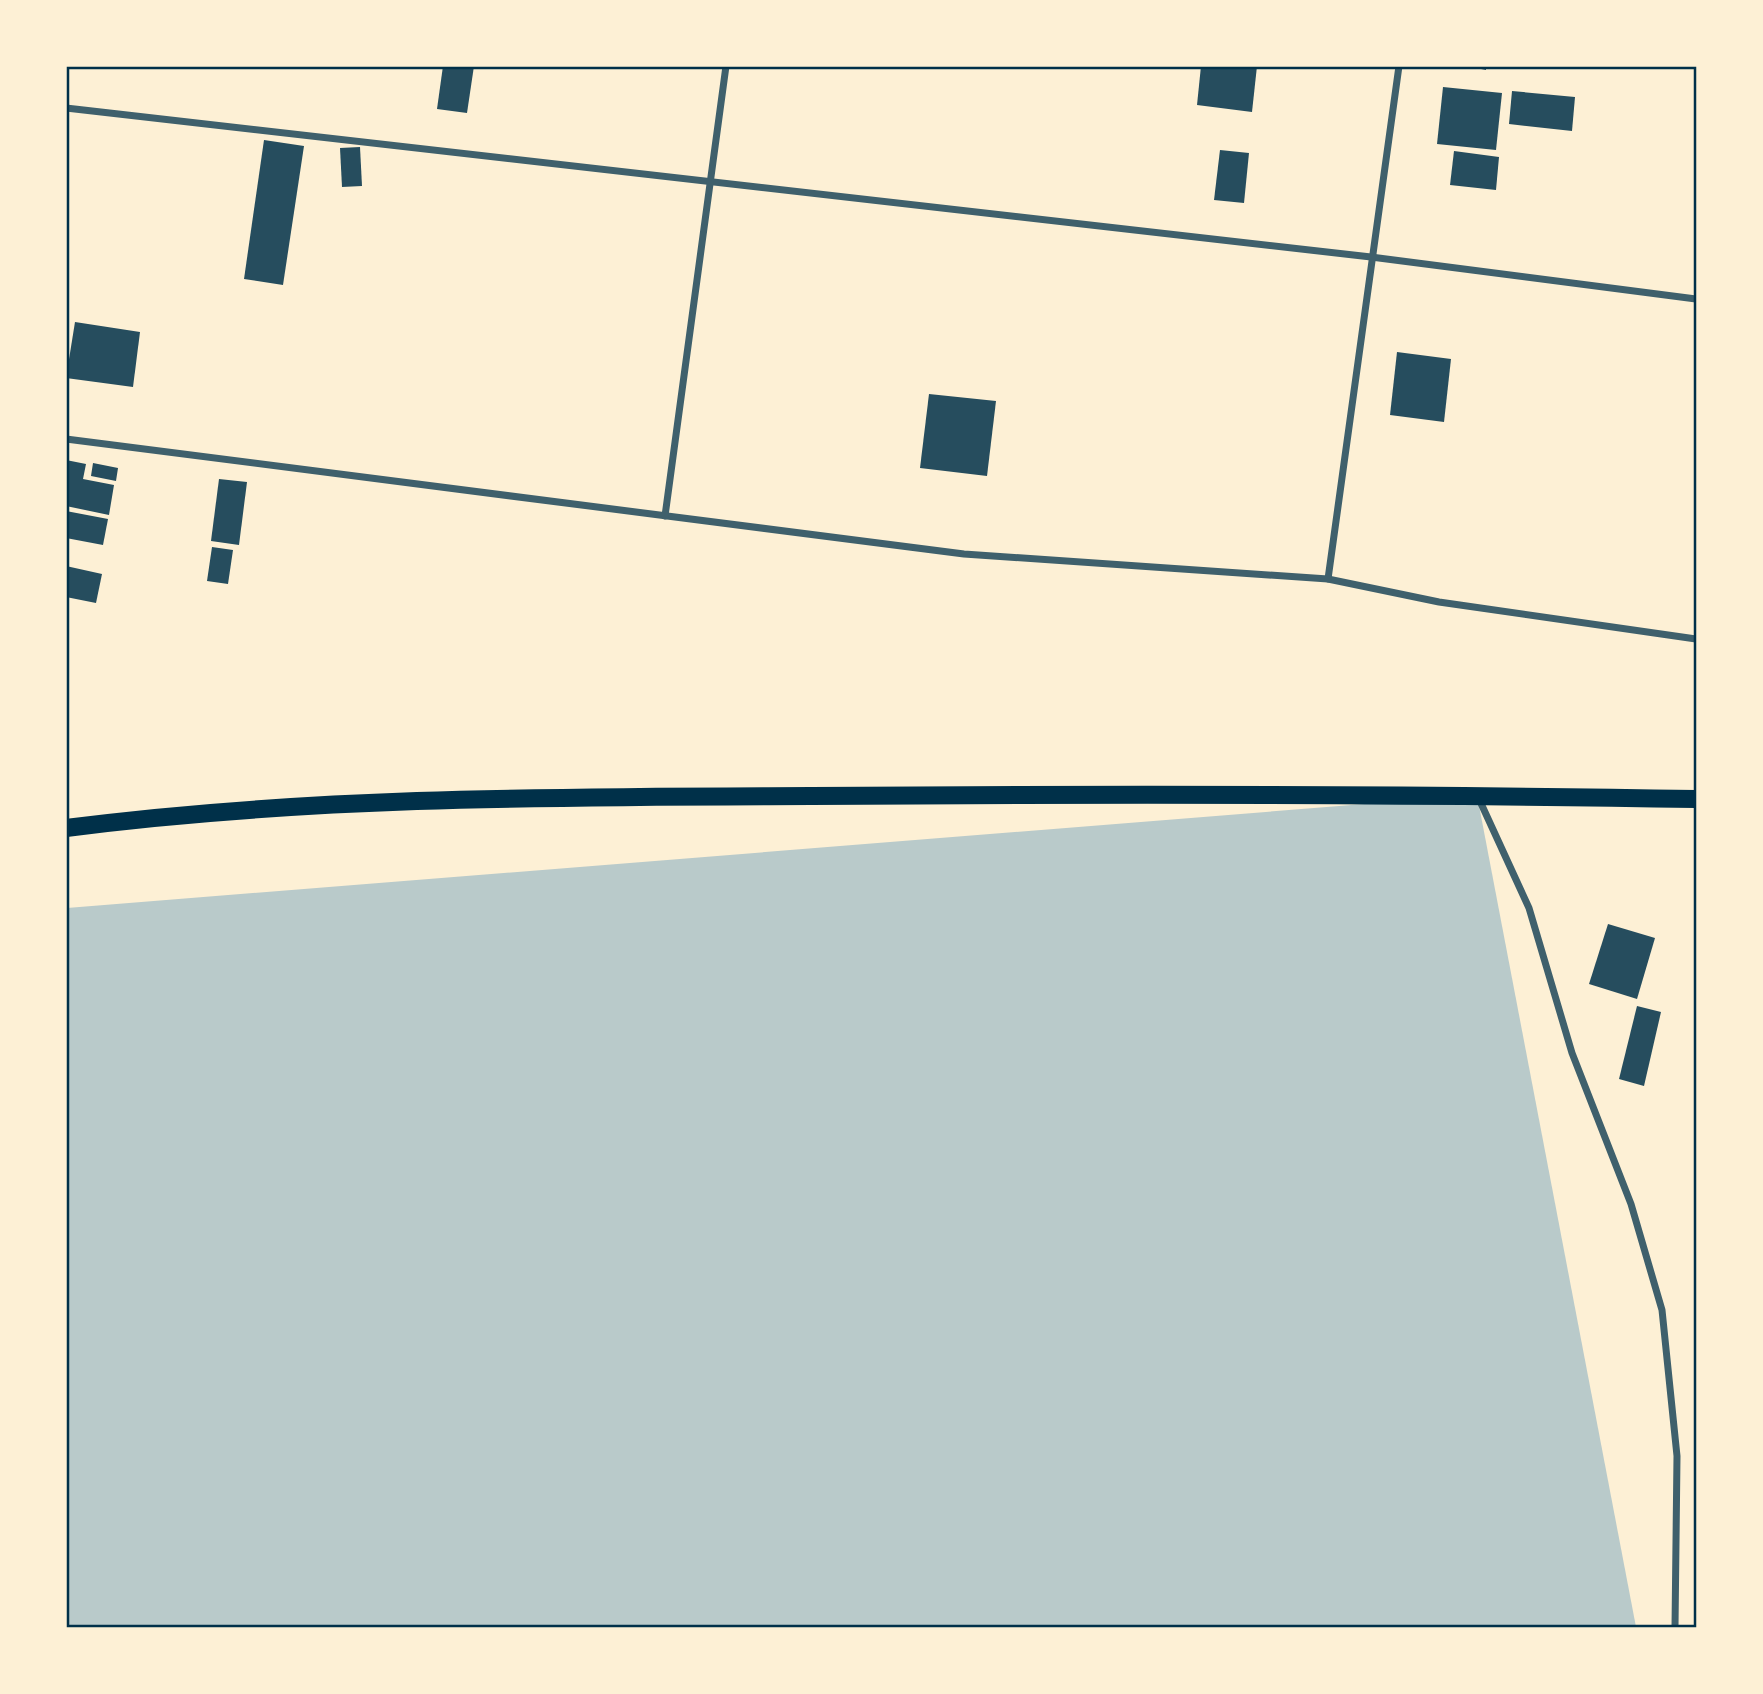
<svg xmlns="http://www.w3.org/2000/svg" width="1763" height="1694" font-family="'Varela Round',sans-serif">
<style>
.green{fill:#b9caca}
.building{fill:#264d5e}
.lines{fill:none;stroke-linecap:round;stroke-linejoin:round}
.minor{stroke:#3f606c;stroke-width:7}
.primary{stroke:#003049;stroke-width:18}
.neatline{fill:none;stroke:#003049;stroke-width:2.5}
</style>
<rect width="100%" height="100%" fill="#fdf0d5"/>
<polygon class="green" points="1477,795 1636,1627 67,1628 67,908"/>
<g class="building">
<polygon points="443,66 474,66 467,113 437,109"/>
<polygon points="1201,66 1257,66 1252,112 1197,105"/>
<polygon points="1466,66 1486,66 1486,70"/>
<polygon points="1443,87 1502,93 1496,150 1437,144"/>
<polygon points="1512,91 1575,97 1572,131 1509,124"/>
<polygon points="264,140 304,146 283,285 244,279"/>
<polygon points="360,147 362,186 342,187 340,148"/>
<polygon points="1220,150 1249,153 1244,203 1214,200"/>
<polygon points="1454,151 1499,157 1496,190 1450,185"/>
<polygon points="75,322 140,332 133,387 66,378"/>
<polygon points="1397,352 1451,359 1444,422 1390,415"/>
<polygon points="929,394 996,401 987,476 920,468"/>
<polygon points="66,460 86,464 83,479 114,485 109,515 66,506"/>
<polygon points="93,463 118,468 116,481 91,476"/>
<polygon points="219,479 247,482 239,545 211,541"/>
<polygon points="66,511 108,519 103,545 66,538"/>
<polygon points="212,547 233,550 228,584 207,581"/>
<polygon points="66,566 102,574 96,603 66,597"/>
<polygon points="1608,924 1655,938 1637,999 1589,984"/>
<polygon points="1637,1006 1661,1012 1644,1086 1619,1079"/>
</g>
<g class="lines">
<g class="minor">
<polyline points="66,108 1371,257 1696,299"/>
<polyline points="66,439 964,554 1328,579 1439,602 1696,639"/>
<polyline points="665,516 726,66"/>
<polyline points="1328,579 1399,66"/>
<polyline points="1479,799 1529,908 1572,1053 1631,1204 1662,1310 1677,1456 1675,1628"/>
</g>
<path class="primary" d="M66,828c247,-32 497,-31 745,-32 295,-2 590,-2 885,3"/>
</g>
<rect width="1763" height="1694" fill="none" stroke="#fdf0d5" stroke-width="136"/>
<rect x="68" y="68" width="1627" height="1558" class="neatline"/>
</svg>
